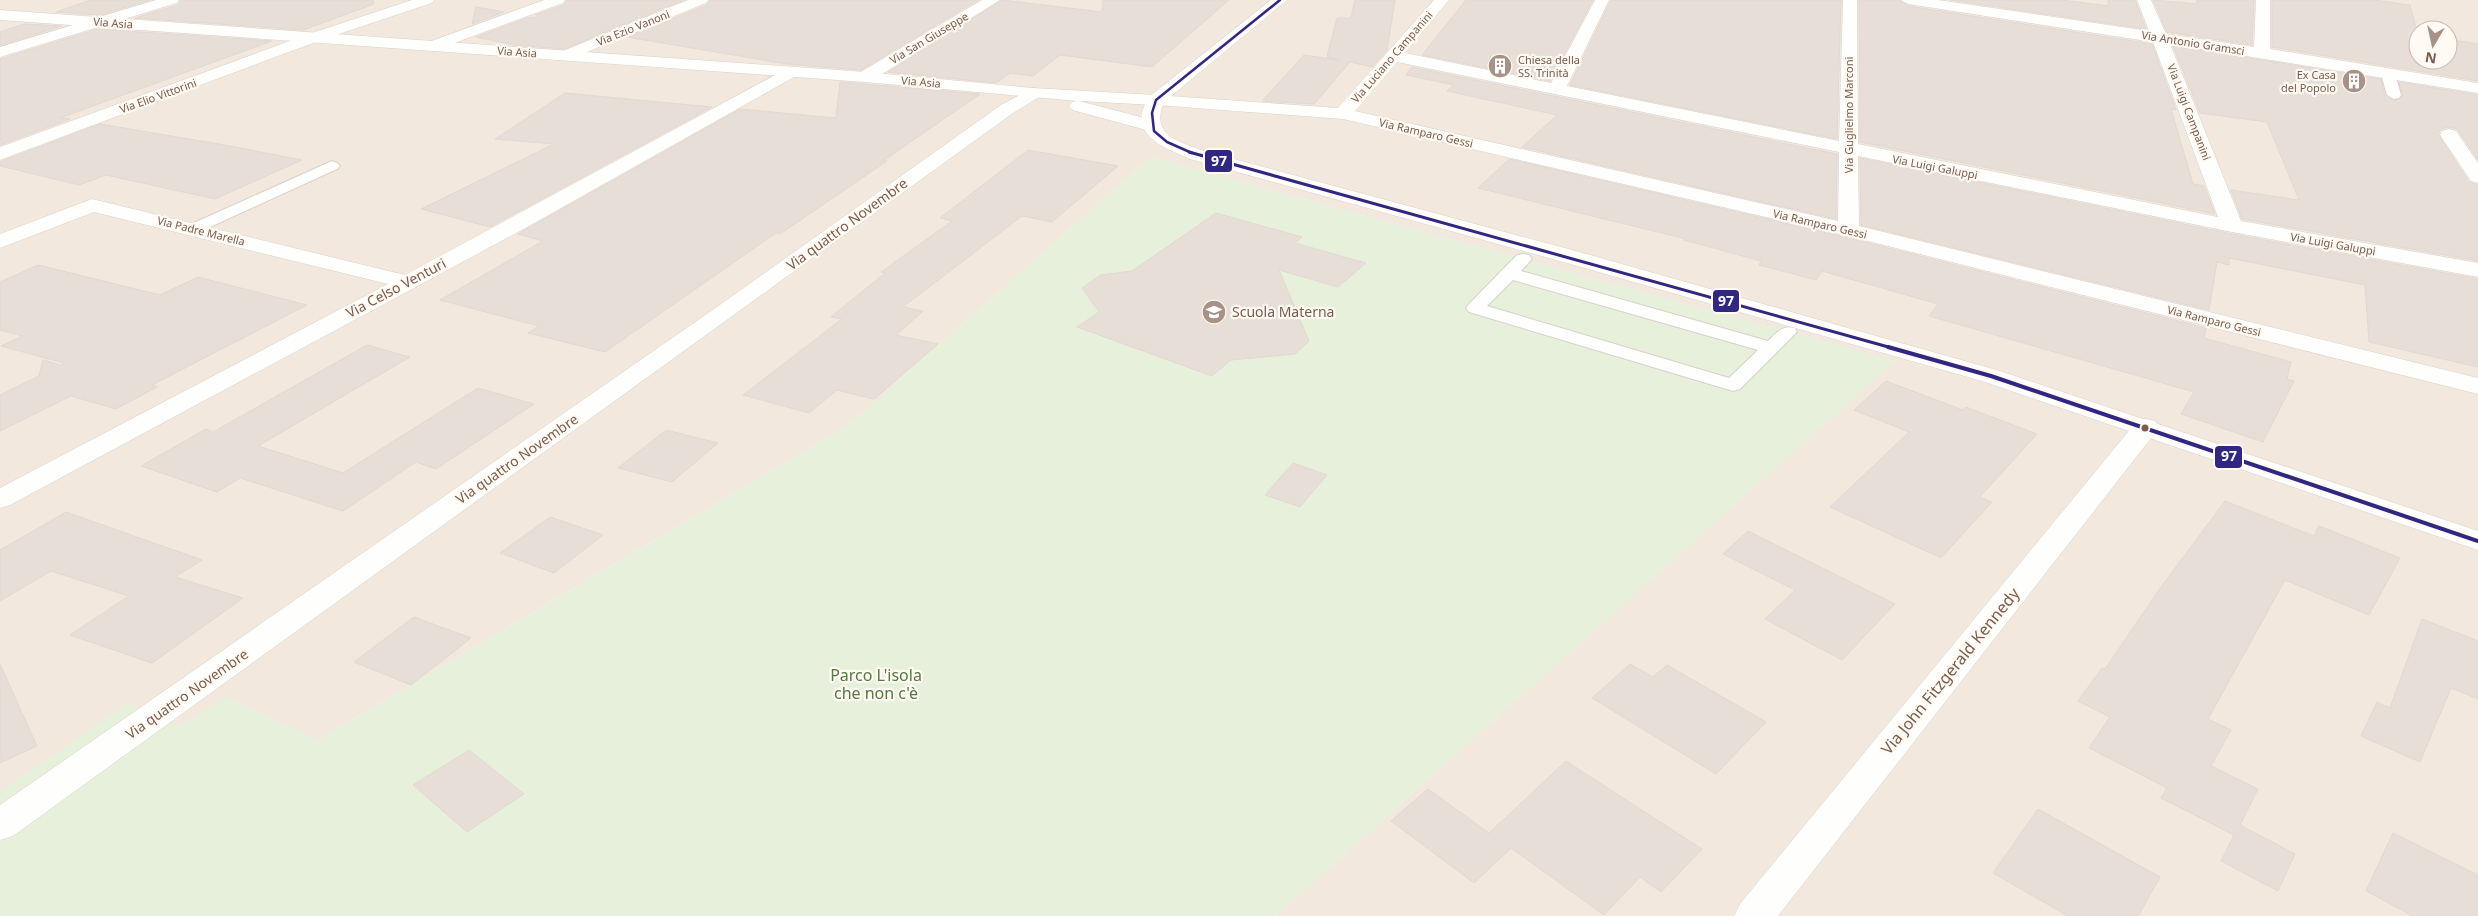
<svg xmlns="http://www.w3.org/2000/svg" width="2478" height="916" font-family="'Noto Sans',sans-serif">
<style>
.residential{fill:#f2e8de;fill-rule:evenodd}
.green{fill:#e7f0db}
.building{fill:#e6ded7;stroke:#e2d8d2}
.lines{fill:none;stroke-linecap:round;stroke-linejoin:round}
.service-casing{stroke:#d7d1cb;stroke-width:2}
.pedestrian-casing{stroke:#d7d1cb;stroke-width:1}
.minor-casing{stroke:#d7d1cb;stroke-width:1}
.tertiary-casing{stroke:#d7d1cb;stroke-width:1}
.secondary-casing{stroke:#d9d2cb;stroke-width:1}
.service{fill:#fefefd;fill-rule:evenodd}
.pedestrian{fill:#fefefd;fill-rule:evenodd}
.minor{fill:#fefefd;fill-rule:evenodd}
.tertiary{fill:#fefefd;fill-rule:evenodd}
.secondary{fill:#fefefd;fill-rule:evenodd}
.bus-1-far2-casing{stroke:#fffaf3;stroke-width:5}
.bus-1-far1-casing{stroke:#fffaf3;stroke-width:6}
.bus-1-casing{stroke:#fffaf3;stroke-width:8}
.bus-1-far2{stroke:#312783;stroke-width:2.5}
.bus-1-far1{stroke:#312783;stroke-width:3}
.bus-1{stroke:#312783;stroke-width:4}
.bus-dot{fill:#7a5c4d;stroke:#fffaf3;stroke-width:2}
.labels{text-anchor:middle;stroke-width:4.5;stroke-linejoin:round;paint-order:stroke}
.far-street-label{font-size:11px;fill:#7a5c4d;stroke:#fffaf3}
.far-poi-label{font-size:11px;fill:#7a5c4d;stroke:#fffaf3;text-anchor:start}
.street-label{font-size:14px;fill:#7a5c4d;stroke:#fffaf3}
.poi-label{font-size:14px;fill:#7a5c4d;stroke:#fffaf3;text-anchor:start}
.near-street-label{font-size:16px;fill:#7a5c4d;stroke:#fffaf3}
.near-park-label{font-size:16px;fill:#537a41;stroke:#fffaf3}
.line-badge{stroke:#fffaf3;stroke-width:2}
.badge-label{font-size:14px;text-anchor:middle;font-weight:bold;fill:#fff}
</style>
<rect width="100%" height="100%" fill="#f9f5f0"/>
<path class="residential" d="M0,0h2478v916h-1202l618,-555 -743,-204 -301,267 -576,342 -274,26zM2418,30h30v30h-30z"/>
<polygon class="green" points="1151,157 1895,361 1276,916 0,916 0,792 128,703 180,726 227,697 318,740 850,424"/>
<g class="building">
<polygon points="91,0 150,0 99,15 56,12"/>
<polygon points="181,0 373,0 374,4 303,30 135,18 178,5"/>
<polygon points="567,0 683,0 564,49 514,45 476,37 530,17 536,18 536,15 564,5"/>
<polygon points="710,0 978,0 861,70 786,64 627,37 707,5"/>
<polygon points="1002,0 1102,12 1103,0 1229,0 1152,67 1060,55 1033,76 1010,73 996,83 888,72"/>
<polygon points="1355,0 1395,0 1387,50 1372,67 1350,62 1314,104 1262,101 1304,55 1339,60 1327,57 1337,18 1351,18"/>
<polygon points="1466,0 1593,0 1550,81 1422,55"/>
<polygon points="1611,0 1841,0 1837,139 1570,85"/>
<polygon points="1859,0 1899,0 1908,6 2152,44 2176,110 2171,109 2193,184 2204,186 2215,214 1860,142"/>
<polygon points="1951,0 2061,0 2109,6 2108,0 2135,0 2146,29"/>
<polygon points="2153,0 2197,4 2197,0 2254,0 2252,45 2167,32"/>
<polygon points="2272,0 2374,0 2410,5 2418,35 2418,60 2448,60 2448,39 2478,44 2478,81 2272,47"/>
<polygon points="476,7 504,12 472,24"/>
<polygon points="24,24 62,26 0,45 0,32"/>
<polygon points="98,29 272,41 60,118 70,119 0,145 0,59"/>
<polygon points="2173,46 2381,79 2385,96 2394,101 2403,96 2399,82 2478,95 2478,160 2457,129 2448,127 2441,129 2438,134 2469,182 2478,185 2478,261 2242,219 2231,190 2299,200 2267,122 2200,113"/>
<polygon points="1412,67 1837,154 1836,219 1522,147 1557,115 1447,91 1454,85 1406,75"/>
<polygon points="840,82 980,94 883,161 887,161 780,234 776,233 605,352 528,333 539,326 440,300 543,241 518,234 740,109 836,118"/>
<polygon points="565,93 712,107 490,227 421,209 554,144 495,139"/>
<polygon points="100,124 225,145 302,160 215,199 106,175 79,185 0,166 0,162"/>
<polygon points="1028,150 1118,166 1052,222 1022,216 903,307 923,311 896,335 938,344 874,399 837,390 809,413 743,395 842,319 831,317 885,273 881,272 952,221 940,218"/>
<polygon points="1860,158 2232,234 2478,279 2478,367 2369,342 2365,285 2229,258 2229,265 2217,262 2209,310 1861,225"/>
<polygon points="1509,159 1848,238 2206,328 2204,338 2291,362 2287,379 2294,381 2263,442 2181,414 2194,392 1929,316 1938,304 1822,271 1816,280 1759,265 1761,261 1684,240 1686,239 1478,188"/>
<polygon points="1216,213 1302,237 1295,243 1366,263 1338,287 1279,270 1309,341 1295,354 1231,360 1212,376 1077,327 1099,312 1082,288 1101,275 1132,271"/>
<polygon points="38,265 160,295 198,277 307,305 152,385 157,387 116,409 71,396 0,431 0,395 39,376 43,360 61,365 64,363 1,346 23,336 0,330 0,282"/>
<polygon points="367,345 410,357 258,446 343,473 478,388 534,404 436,469 416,462 343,511 240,478 217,492 141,466 206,429 213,432"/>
<polygon points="1886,381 1963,410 1966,407 2037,434 1980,497 1992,502 1941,558 1830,507 1909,432 1854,410"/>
<polygon points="666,430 718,443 672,482 618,468"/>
<polygon points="1293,463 1327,475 1300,507 1265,495"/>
<polygon points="2225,501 2314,536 2319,526 2400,558 2369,615 2285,580 2208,719 2231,730 2211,766 2258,789 2240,825 2295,854 2278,891 2221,861 2234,835 2161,798 2167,788 2089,748 2110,717 2078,701 2102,668 2105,669 2161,587"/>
<polygon points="66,512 202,560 175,577 243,598 152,663 70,635 129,596 51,571 0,601 0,550"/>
<polygon points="550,517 603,535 554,573 500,553"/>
<polygon points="1748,531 1794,554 1895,604 1842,660 1765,619 1795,590 1723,554"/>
<polygon points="414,617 471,638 411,685 354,662"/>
<polygon points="2422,619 2478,641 2478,699 2451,688 2420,762 2361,736 2377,702 2390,708"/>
<polygon points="0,664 37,746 0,763"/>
<polygon points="1630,664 1653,677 1667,665 1766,722 1716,774 1592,698"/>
<polygon points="469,750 524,794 467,832 413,785"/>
<polygon points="1566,761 1702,849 1661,892 1640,877 1604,915 1511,848 1474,883 1391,821 1428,789 1489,833"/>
<polygon points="2038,809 2160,877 2138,916 2068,916 1993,873"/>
<polygon points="2393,833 2478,875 2478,916 2413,916 2366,891"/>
</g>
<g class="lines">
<g class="service-casing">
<g id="service">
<polygon points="2388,70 2395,74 2401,95 2399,98 2394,99 2387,95 2381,74"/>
<polygon points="332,161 337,163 340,166 337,169 199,232 187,232 185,229 187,226"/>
<path d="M1523,254l6,1 3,4 -11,12 247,70c8,-8 14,-16 27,-13l2,4 -57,57 -7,2 -264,-79 -3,-4 3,-4 48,-49zM1513,280l245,70 -29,28 -242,-72z"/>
</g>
</g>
<g class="pedestrian-casing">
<polygon id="pedestrian" points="2449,129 2456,131 2478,163 2478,183 2471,181 2440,135 2442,131"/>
</g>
<g class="minor-casing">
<g id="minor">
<polygon points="156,0 179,0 177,3 0,57 0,47"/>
<polygon points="412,0 434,0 432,3 321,40 0,160 0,147 309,34"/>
<polygon points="544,0 565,0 563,3 438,49 432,51 424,46 426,43"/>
<polygon points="688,0 708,0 706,3 570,59 558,59 556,56 558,53"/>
<polygon points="982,0 1000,0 871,81 859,81 856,77 859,73"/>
<path d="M1434,0h15l-44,53 146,30 44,-83h14l-42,86 272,55 4,-141h14l1,144 360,73 -65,-175 -245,-38 -7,-4h37l211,31 -12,-31h14l15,34 88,13 2,-47h14v49l208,34v10l-308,-49 71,177 237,42v14l-246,-45 -374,-76 1,70 619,152v16l-630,-158 -505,-117 -187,-14 -6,-1 -3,-4 3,-4 6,-1 182,13zM1397,62l442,90 -1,69 -483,-110z"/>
<polygon points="790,67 796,68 798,72 796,76 520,231 10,505 0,508 0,488 388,284 94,212 0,248 0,234 92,199 405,275"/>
<polygon points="1033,88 1039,89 1042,93 1039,97 1013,113 13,836 0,840 0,805 714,309 1001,105"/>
<polygon points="2146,419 2155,421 2159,427 2155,433 1778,916 1734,916 1740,904 2137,421"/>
</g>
</g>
<g class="tertiary-casing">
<polygon id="tertiary" points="0,10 865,72 1033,88 1156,95 1162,96 1165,100 1162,104 1156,105 1079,101 1156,121 1159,125 1156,129 1150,131 1072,110 1069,106 1072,102 1077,101 865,82 0,20"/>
</g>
<g class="secondary-casing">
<path id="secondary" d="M1271,0h16l-123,102c-14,34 14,39 40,49l379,102 417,118 478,160v19l-496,-169 -415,-118 -377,-104c-28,-12 -66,-26 -40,-63z"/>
</g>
<use href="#service" class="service"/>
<use href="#pedestrian" class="pedestrian"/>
<use href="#minor" class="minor"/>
<use href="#tertiary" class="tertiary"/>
<use href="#secondary" class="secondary"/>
<g class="bus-1-far2-casing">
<polyline id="bus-1-far2" points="1192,153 1167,142 1154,131 1152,113 1156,100 1280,0"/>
</g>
<g class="bus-1-far1-casing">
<polyline id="bus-1-far1" points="1189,152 1892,348"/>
</g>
<g class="bus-1-casing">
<polyline id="bus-1" points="1888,347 1991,376 2478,541"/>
</g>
<use href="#bus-1-far2" class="bus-1-far2"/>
<use href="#bus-1-far1" class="bus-1-far1"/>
<use href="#bus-1" class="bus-1"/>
</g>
<defs>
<g id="building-disc" transform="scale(1.25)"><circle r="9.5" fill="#a69286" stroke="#fffaf3"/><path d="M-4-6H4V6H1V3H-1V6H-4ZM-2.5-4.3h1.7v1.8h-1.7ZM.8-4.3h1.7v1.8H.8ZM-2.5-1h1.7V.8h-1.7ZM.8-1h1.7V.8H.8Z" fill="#fff"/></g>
<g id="school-disc" transform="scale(1.25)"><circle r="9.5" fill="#a69286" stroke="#fffaf3"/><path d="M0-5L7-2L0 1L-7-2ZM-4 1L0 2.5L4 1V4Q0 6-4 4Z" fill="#fff"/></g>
</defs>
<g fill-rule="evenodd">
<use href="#building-disc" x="1500" y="66"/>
<use href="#building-disc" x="2354" y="81"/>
<use href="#school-disc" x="1214" y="312"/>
</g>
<circle class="bus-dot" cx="2145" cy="428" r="4.5"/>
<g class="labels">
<g class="far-street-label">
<text transform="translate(113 23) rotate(4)" y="4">Via Asia</text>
<text transform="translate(633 28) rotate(-22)" y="4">Via Ezio Vanoni</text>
<text transform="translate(929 38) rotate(-31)" y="4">Via San Giuseppe</text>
<text transform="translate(2193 43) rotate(9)" y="4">Via Antonio Gramsci</text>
<text transform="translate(517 52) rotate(4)" y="4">Via Asia</text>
<text transform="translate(1392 57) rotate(-49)" y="4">Via Luciano Campanini</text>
<text transform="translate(921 82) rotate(5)" y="4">Via Asia</text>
<text transform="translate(158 96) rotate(-20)" y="4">Via Elio Vittorini</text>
<text transform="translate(2189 112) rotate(69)" y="4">Via Luigi Campanini</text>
<text transform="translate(1849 115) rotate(-90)" y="4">Via Guglielmo Marconi</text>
<text transform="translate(1426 133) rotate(13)" y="4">Via Ramparo Gessi</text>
<text transform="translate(1935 167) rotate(11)" y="4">Via Luigi Galuppi</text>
<text transform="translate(1820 224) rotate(13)" y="4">Via Ramparo Gessi</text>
<text transform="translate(201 231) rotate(14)" y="4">Via Padre Marella</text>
<text transform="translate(2333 244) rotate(10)" y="4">Via Luigi Galuppi</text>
<text transform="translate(2214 321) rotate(14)" y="4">Via Ramparo Gessi</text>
</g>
<g class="far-poi-label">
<text x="1518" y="64">Chiesa della<tspan x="1518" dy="13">SS. Trinità</tspan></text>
<text x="2336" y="79" text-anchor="end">Ex Casa<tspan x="2336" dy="13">del Popolo</tspan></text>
</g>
<g class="street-label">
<text transform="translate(847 224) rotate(-36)" y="5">Via quattro Novembre</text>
<text transform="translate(396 288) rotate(-28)" y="5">Via Celso Venturi</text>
<text transform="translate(517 459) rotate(-35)" y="5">Via quattro Novembre</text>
<text transform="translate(187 694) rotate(-35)" y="5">Via quattro Novembre</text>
</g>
<g class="poi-label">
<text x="1232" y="317">Scuola Materna</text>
</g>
<g class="near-street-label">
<text transform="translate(1950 671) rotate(-51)" y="6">Via John Fitzgerald Kennedy</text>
</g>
<g class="near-park-label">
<text x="876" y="681">Parco L'isola<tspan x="876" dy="18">che non c'è</tspan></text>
</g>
</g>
<g class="line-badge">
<rect x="1204" y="149" width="29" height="24" rx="5" fill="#312783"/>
<rect x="1712" y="289" width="28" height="24" rx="5" fill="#312783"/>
<rect x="2214" y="445" width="29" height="24" rx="5" fill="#312783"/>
</g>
<g class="badge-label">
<text x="1219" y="166">97</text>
<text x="1726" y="306">97</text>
<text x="2229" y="461">97</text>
</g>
<g transform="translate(2433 45) rotate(189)"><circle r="24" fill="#fffaf3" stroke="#cabbb1"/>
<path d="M0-4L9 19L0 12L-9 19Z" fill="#a69286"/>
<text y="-8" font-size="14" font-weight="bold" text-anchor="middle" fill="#7a5c4d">N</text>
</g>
</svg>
